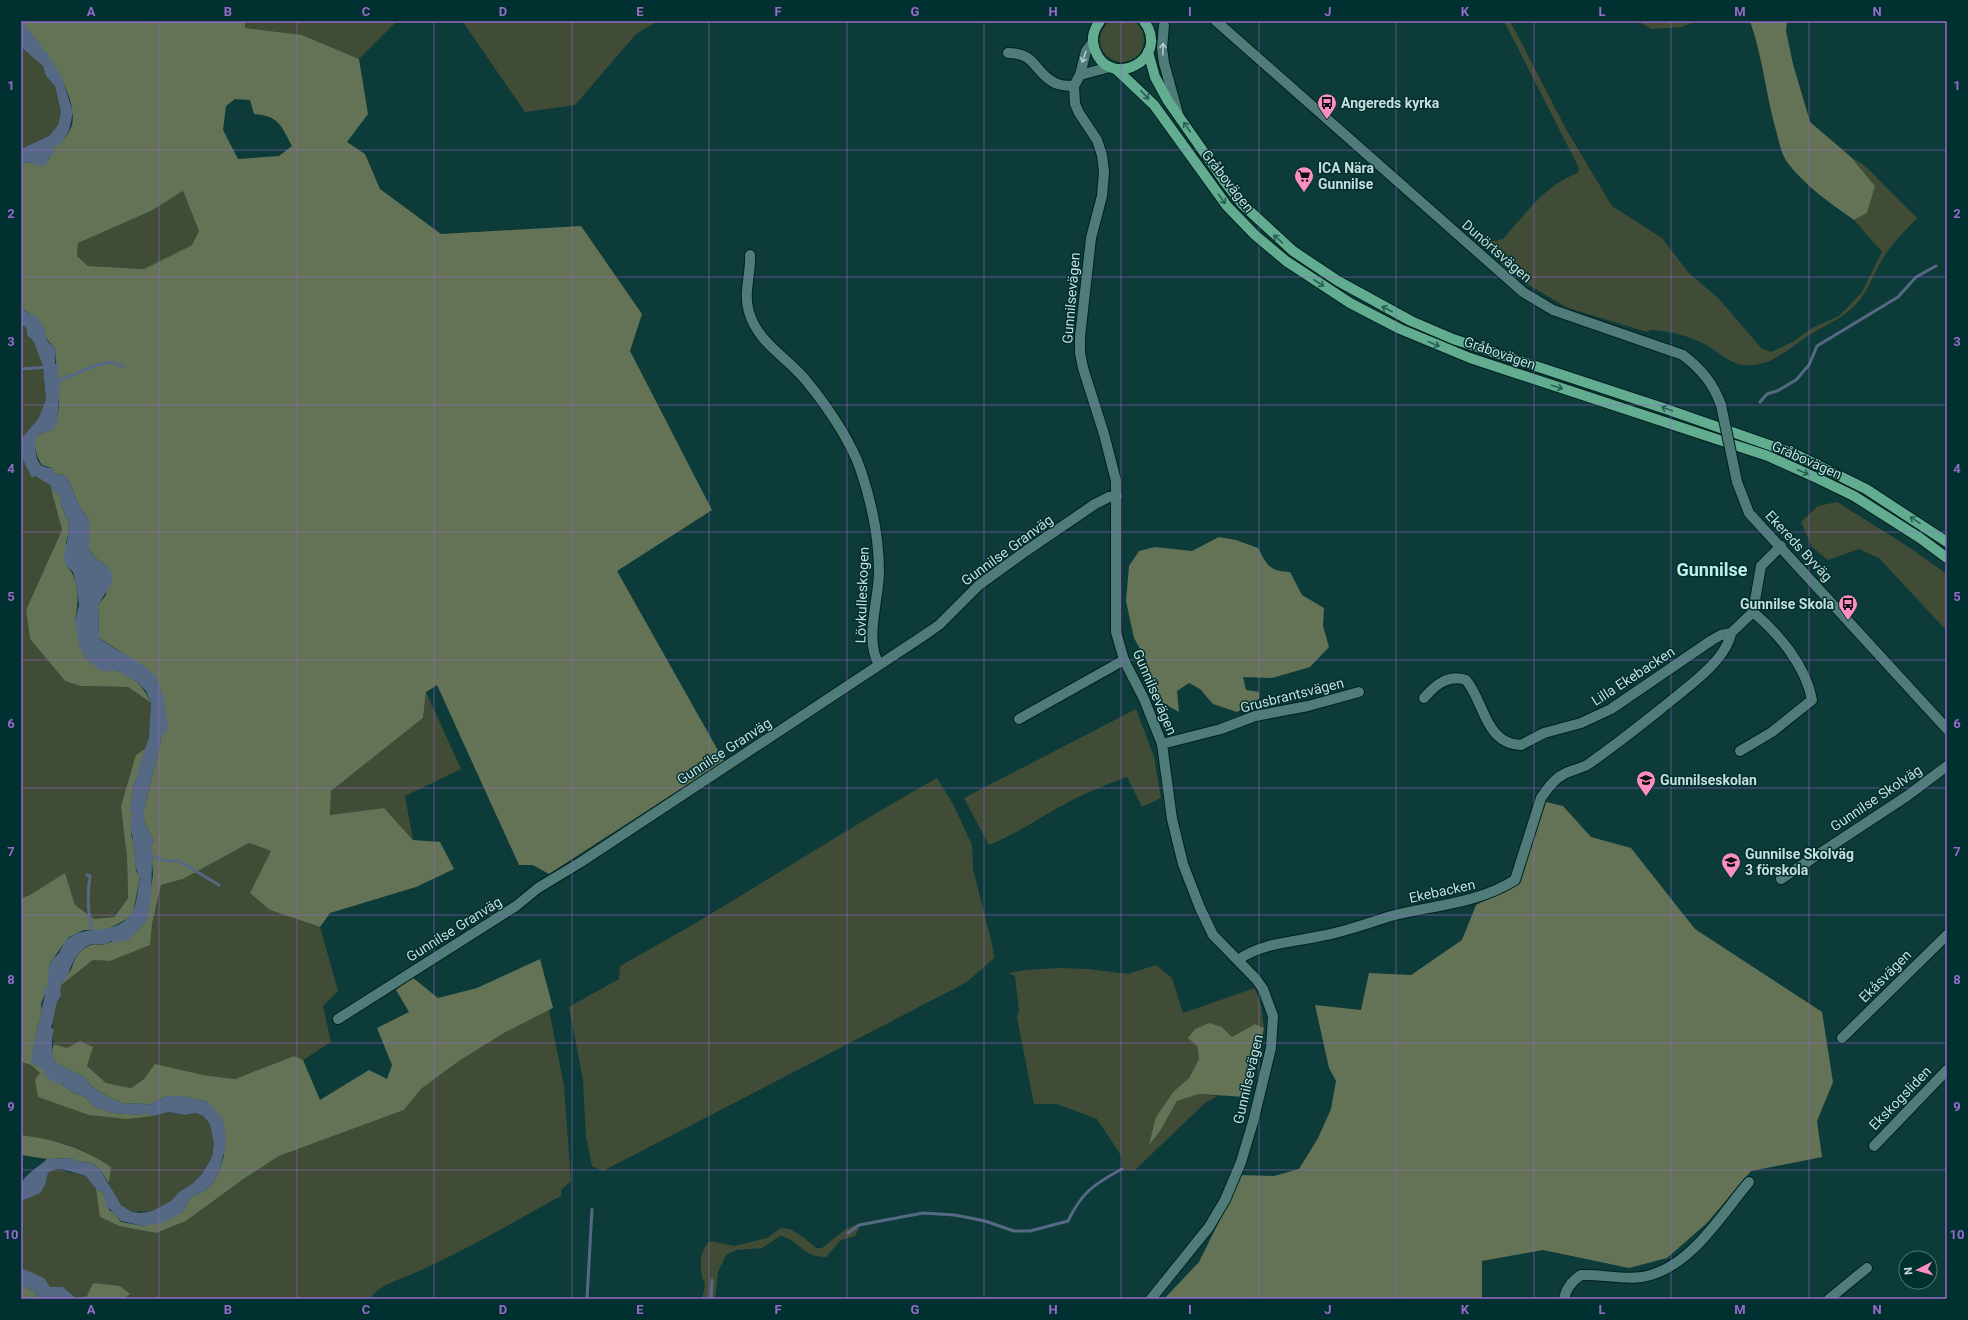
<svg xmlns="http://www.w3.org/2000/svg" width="1968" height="1320" font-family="Roboto,sans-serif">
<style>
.green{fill:#404c35}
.forest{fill:#647355;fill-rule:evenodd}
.water{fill:#556984}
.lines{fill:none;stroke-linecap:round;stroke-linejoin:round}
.stream{stroke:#556984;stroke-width:3}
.minor-casing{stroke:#00201f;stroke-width:12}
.major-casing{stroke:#00201f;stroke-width:12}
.minor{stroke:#4f7b79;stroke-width:10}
.major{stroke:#62ad90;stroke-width:10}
.minor-bridge-casing{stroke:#00201f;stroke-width:12;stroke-linecap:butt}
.minor-bridge{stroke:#4f7b79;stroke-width:10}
.oneway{stroke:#afcac9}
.oneway2{stroke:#276256}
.grid{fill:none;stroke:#966aca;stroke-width:1;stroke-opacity:0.55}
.labels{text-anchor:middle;stroke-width:3;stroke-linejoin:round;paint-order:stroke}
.poi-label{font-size:14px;font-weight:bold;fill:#c7dedd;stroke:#00302f;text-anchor:start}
.street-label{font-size:14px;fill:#c7dedd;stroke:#00302f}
.district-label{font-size:18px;font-weight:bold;fill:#c0efec;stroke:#00302f}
.neatline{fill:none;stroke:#966aca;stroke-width:1.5}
.grid-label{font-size:13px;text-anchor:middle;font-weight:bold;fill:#966aca}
</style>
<rect width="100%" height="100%" fill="#0d3b3a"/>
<g class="green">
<circle cx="1122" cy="40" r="22"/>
<polygon points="245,21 397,21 359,59 302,35 245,28"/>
<polygon points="459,21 658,21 636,34 575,105 525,112 463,22"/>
<path d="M1504,21h6l56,108 46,77 50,32 26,34 32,28 41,48 10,4 23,-11 18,-13 27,-12 23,-24 20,-40 -28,-32 13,-7 8,-27 -24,-29 14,9 52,52c-12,13 -26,26 -35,42 -9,14 -13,30 -24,42 -14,16 -33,23 -50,34 -21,13 -37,32 -65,29 -14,-2 -23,-12 -35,-19 -18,-10 -37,-15 -57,-16l-4,2 -79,-24 -41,-24 -25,-19 -2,-9 -8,-5 -25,-25c13,10 19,19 36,13 22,-25 43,-55 75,-66l1,-5z"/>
<polygon points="1638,21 1696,21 1682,27 1651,29"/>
<polygon points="21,47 43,66 46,76 55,86 61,112 58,125 49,136 21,149"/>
<polygon points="183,191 199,231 192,245 144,269 88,266 77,256 78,243 151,211"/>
<polygon points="21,326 25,326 30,339 34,342 38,350 43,366 46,400 38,419 21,439 23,460 32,478 35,476 50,485 62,530 26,610 30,639 65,681 80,686 128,687 151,703 149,737 146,748 136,755 127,857 128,898 113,917 94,919 75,905 65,874 30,895 21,898"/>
<polygon points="1837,502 1904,544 1947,574 1947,631 1879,558 1859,549 1828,560 1812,547 1801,522 1818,506"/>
<polygon points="426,692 461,769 405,796 413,840 384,808 330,815 331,791 423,718"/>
<path d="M1136,709l18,48 7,41 -19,9 -15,-30c-22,8 -42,16 -62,27 -26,14 -49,30 -76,41l-25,-47z"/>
<path d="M937,778l16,26 19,41 1,24 19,75 2,14 -27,24 -364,189 -11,-5 -6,-29 -3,-57 -14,-73 50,-28 1,-13c108,-59 210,-128 317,-188z"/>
<path d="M249,843l22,8 -1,59 50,17 18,64 -15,15 8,36 -28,18 -9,-4 -59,23 -32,-4 -59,4 -13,9 -25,-5 -39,-35 -13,-4c-4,-12 -1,-39 7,-48l-1,-10 33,-26 17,1 39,-16 3,-21 9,-39 22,-6z"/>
<polygon points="1156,965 1172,978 1183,1013 1255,988 1261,1006 1264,1028 1255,1024 1232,1037 1222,1027 1197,1046 1199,1059 1189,1078 1174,1091 1160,1131 1177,1101 1199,1094 1218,1096 1205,1103 1134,1171 1122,1169 1122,1157 1097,1119 1057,1104 1034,1104 1017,1018 1019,1011 1015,976 1008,973 1026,970 1059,968 1088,969 1128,974"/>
<path d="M549,1010l15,76 7,95 -10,9v6c-50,27 -98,56 -149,78 -13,6 -35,12 -42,25h-246l5,-5 -42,2 -10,3 -14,-12h-13c-9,-14 -19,-11 -29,-19v-67c14,-6 23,-13 27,-28l7,-4 31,7 10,13 5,28 18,9 37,7 30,-12 56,-41 37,-24 125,-46 17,-21 38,-28 45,-28z"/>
<path d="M21,1062l10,3 9,8 -2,24 24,7 99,10 8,-2 16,3 11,-2 7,3 7,8 4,20 -2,13 -10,17 -10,10 -13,8 -8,9 -19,10 -20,1 -11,-7 -8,-12 -4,-10 1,-16c-29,-21 -54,-27 -88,-32z"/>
<path d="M858,1224l1,5 -4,7 -14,4 -15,17c-23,1 -27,-18 -46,-21l-18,12 -26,2 -10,5 -8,17 -3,27h-13l3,-14c-6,-13 -7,-33 5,-44l24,5 33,-8 14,-10 9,1 13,8 13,11h6l24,-19z"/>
</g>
<g class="forest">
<path d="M23,21h222v7l57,7 57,24 9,55 -21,28 18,12 15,35 61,45 140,-8 61,88 -12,37 82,159 -95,61 107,190 -175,113 -16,-9h-14l-82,-180 -11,7 -3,26 -92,73 -1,24 54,-7 29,32 27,2 14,27 -38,18 -86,26 -10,14 -50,-17 -20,-17 21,-42 -22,-8 -66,36 -22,6 -9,39 -2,21 -40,16 -17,-1 -33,26c3,-6 10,-13 12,-19 3,-9 8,-19 19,-22 5,-2 10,1 15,-1 7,-3 14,-6 21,-4l19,-18 7,-47 -2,-29 3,-4 -10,-21v-12l18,-73 -5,-55 -8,-11 -50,-32 -1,-33 8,-10 2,-28 -14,-10 -5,-8v-29l-9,-12 -13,-31 -4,-2 -9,-1 -2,-6 -10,-3c-5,-7 -12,-25 -2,-31 4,-3 9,-2 12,-4 14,-22 2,-57 4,-81 -17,-14 -12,-32 -35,-40v-145c13,-5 29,6 31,-15 7,-6 12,-9 17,-17 17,-29 -26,-83 -44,-105zM235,99l15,1 4,14c25,2 27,11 38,32l-13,10 -41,3 -15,-29 3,-24zM183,191l16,40 -7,14 -48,24 -56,-3 -11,-10 1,-13 73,-32z"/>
<path d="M1750,21h37l-1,10 7,33 17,58 41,35 24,29 -8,27 -13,7c-24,-17 -49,-34 -67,-58 -5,-7 -8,-19 -10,-28 -11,-37 -14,-77 -27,-113z"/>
<path d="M50,485l3,6 7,4v7l8,19 1,10 -3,11v23c14,14 13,36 9,55l26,51c5,0 12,-1 16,0 17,4 28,18 34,32l-23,-16 -48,-1 -15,-5 -35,-42 -4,-29 36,-80z"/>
<path d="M1219,537l17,3 22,8c9,17 11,23 32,24l12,23 22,13 -1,18 6,21 -19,20 -38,11 -29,-1 3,13 13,2v7l-22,13 -24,-8 -13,-15 -11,-6 -12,8 2,21 -21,-12 -14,-26 3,-13 -13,-23 -8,-37 3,-35 10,-15 16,-4 37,4z"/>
<path d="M146,748l-13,40 -3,22 3,4 -2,21 3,9 2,27 4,5 -7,37 -6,6 -21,11h-22l-15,7 -4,5 -15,21 -2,23 -7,18 1,8c-2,3 -11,45 -10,51l13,7 25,21 17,7 5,8 21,7 28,2 4,-2 8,3 -26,3 -38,-4 -51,-18 -3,-17 5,-7 -9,-8 -10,-3v-164l9,-3 35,-22 10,32 19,14 20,-2 14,-19 -1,-41 -6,-51 15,-51z"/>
<polygon points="1546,802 1563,806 1591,837 1631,848 1695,929 1822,1012 1833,1082 1817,1121 1822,1157 1751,1171 1707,1223 1667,1258 1629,1268 1543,1250 1482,1261 1482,1299 1164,1299 1199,1262 1242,1175 1274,1176 1299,1169 1318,1138 1331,1109 1336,1081 1329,1068 1315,1005 1361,1010 1369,973 1411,975 1462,940 1476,905 1516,884"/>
<path d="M540,959l13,49 -49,25 -45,28 -38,28 -17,21 -125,46 -37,24 -56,41 -30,12 -37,-7 -19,-9 -4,-28 7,3 6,18 5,3 7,9 23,4 39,-14 7,-14 14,-7 9,-8 6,-11 5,-17 -16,-53 -27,-6h-14l-19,9 -8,-2 -15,1 -17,-7 -17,-11 -7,-9 -28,-14c-4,-5 -5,-13 -2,-19l13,4 13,-7 13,6 -6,19 19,17 25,5 13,-9 11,-15 48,11 32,4 59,-23 9,4 17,40 49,-30 18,9 5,-14 -15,-37 32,-16 -13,-22 16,-13 26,21 39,-10z"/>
<polygon points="1209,1023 1222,1027 1232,1037 1255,1024 1264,1028 1259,1054 1249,1061 1246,1097 1199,1094 1177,1101 1160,1131 1149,1145 1156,1117 1174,1091 1189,1078 1199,1059 1197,1046 1188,1038 1195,1029"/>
<path d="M21,1131l1,4c34,5 59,12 89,32l-2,16 -8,-12 -9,-8 -16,-2 -5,-3 -24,1 -26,-4z"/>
<polygon points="93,1283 120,1286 130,1294 124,1299 77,1299 87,1296"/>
<polygon points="21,1285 34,1291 40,1299 21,1299"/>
</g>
<g class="water">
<path d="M21,21h2c4,12 17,18 20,30l5,1 1,5 12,18 12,37 -4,19 -7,11 -10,7 3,3 -8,8v4l-6,3 -11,-5 -9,2v-15l28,-13 9,-11 3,-13 -6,-26 -9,-10 -3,-10 -22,-19z"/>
<path d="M21,309l16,8 8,12c0,10 3,14 11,20l-1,15 3,1 1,4 -2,3 3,9 -2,30 -1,12 -4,7c-4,2 -9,1 -13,4 -8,5 -5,27 2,32 3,1 7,2 10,2l2,6 9,1 4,2 13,31 9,12v29l5,8 14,10 4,7v9l-14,22 1,33c15,12 35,19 50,32 15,13 17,41 19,59l-6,7 -18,73v12l10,21 -3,4 3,11 -2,4 -1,39 -5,22 -19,19 -8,-1 -3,3 -5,-2c-7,5 -11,3 -18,3 -13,1 -24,23 -25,33 -8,5 -8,10 -7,19 -7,8 -6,21 -10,31l3,3c-3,7 -3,27 2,33l28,14 7,9 17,11 17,7 15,-1 8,2 19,-9h14l27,6 15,17 2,9 1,16 -7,28 -6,11 -9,8 -14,7 -7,14 -18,10 -21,4 -23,-5 -11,-12h-3l-4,-17 -7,-3 -10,-13 -24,-7h-7l-7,4 -3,12 -5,8 -19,8c0,-5 -1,-12 0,-17 3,-9 19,-18 26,-25l24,-1 5,3 16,2 9,8 20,34 11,7 9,1 11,-2 19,-10 8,-9 13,-8 10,-10 10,-17 2,-13 -4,-20 -7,-8 -7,-3 -11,2 -16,-3 -16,4 -7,-3 -5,2 -28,-2 -21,-7 -5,-8 -17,-7 -9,-8 -4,1 -12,-8 -1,-6 -13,-7c0,-6 9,-48 11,-51 -1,-7 5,-16 2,-23l4,-3c-1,-4 1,-20 3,-24 1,-3 5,-6 8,-9 3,-5 5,-12 10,-15 19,-14 42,-2 60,-21 9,-10 8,-28 11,-40 -7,-10 -4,-20 -6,-32 -2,-11 -6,-19 -1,-31l-3,-4 3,-22 16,-51 2,-34 -5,-12 -9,-9 -19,-11h-17l-16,-13 -6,-13 -4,-25 4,-15 -2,-17 -4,-16 -7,-7 -2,-10 5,-24 -1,-10 -8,-19v-7l-7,-4 -3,-6 -15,-9 -3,2 -9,-18 -2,-21 17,-20 8,-19 -3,-34 -9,-24 -7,-7v-4l-2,-5h-4z"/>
<polygon points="21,1268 44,1278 50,1287 63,1287 77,1299 40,1299 34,1291 21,1285"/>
</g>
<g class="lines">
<g class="stream">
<polyline points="21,369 47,367"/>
<polyline points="57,381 100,364 113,362 118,365 124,366"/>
<polyline points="1760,402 1767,394 1777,391 1796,380 1809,365 1817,346 1898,297 1916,277 1936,266"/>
<polyline points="150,857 156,857 165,861 179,861 219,885"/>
<path d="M87,875l3,1c-3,20 -3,37 3,56"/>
<path d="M848,1233l11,-8 64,-12 32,2 30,6 29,10h16l38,-10c14,-29 26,-37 54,-52"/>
<polyline points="587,1299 592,1209"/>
<polyline points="711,1299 712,1280"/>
</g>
<g class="minor-casing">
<g id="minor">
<path d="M1216,21l307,271 30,18 130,45c19,15 30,28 38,50"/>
<polyline points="1164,25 1162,48 1164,63 1178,114"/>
<polyline points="1093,42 1086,51 1080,75 1074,86 1075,104 1079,113 1097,140 1102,155 1104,172 1102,196 1091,238 1080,337 1080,353 1083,368 1104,434 1116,481 1116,632 1124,660 1144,699 1162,744 1172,819 1183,864 1200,908 1213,935 1256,979 1263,989 1273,1016 1271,1048 1253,1122 1241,1162 1225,1200 1209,1227 1151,1299"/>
<path d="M1008,53c29,0 26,20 47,30 6,3 13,3 19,3"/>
<polyline points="1080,75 1110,67"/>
<path d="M750,255c1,20 -7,38 -1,57 9,32 40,46 59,71 19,23 44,60 53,88 11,33 18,66 18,101 0,27 -15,69 0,92"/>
<polyline points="1737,482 1749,513 1947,729"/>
<path d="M1424,698c11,-13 24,-24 42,-18 18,21 19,64 55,65l23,-12 37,-10 30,-14 101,-69 9,-5 10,-2 22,-21 8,-46 20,-20"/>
<polyline points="1019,719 1124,660"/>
<polyline points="1162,744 1221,729 1255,716 1308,706 1359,692"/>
<path d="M1740,751l32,-19 40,-32c-6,-34 -33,-66 -59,-88"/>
<polyline points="1781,879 1907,796 1947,766"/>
<path d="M1238,960c23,-17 55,-18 83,-24 24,-4 47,-13 70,-20 42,-11 86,-12 124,-36l26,-82c6,-9 13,-19 23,-24 7,-4 16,-5 23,-9 26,-18 50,-37 75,-57 21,-18 64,-46 69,-75"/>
<polyline points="338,1019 516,906 538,888 581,862 923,636 939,625 979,585 1026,551 1095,504 1109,497 1117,496"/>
<polyline points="1842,1038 1947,935"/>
<polyline points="1874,1146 1947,1070"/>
<path d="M1564,1299c2,-11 8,-18 17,-24 20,-1 42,5 61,2 48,-8 78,-61 107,-95"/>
<polyline points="1829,1299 1867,1268"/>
</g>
</g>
<g class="major-casing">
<g id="major">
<path d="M1100,21c-7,9 -9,19 -5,29 15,41 77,9 49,-29"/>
<polyline points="1148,52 1155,77 1168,101 1224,181 1242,204 1293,251 1338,281 1411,321 1453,339 1666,409 1795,454 1866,489 1947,542"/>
<polyline points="1116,69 1154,105 1227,206 1255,235 1286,261 1350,303 1400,329 1470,358 1768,456 1819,479 1854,496 1920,538 1947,558"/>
</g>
</g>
<use href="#minor" class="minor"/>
<use href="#major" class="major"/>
<g class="minor-bridge-casing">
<polyline id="minor-bridge" points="1721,405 1737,482"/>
</g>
<use href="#minor-bridge" class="minor-bridge"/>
</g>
<defs><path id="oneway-shaft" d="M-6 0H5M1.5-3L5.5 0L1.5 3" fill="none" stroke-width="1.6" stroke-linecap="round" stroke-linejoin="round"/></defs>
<g class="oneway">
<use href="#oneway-shaft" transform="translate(1163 49) rotate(-89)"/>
<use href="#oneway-shaft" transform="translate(1084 57) rotate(109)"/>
</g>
<g class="oneway2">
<use href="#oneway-shaft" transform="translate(1145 95) rotate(47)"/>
<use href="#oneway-shaft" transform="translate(1187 127) rotate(-124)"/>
<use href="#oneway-shaft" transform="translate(1222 199) rotate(53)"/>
<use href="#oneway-shaft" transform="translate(1278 239) rotate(-139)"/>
<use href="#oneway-shaft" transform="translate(1319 283) rotate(33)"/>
<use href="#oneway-shaft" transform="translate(1387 309) rotate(-153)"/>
<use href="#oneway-shaft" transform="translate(1434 344) rotate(23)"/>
<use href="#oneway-shaft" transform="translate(1557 387) rotate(18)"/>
<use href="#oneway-shaft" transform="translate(1667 409) rotate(-160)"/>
<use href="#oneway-shaft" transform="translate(1803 472) rotate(23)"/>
<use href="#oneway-shaft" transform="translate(1915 520) rotate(-146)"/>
</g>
<path class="grid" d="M159,21v1278M297,21v1278M434,21v1278M572,21v1278M709,21v1278M847,21v1278M984,21v1278M1121,21v1278M1259,21v1278M1396,21v1278M1534,21v1278M1671,21v1278M1809,21v1278M21,150h1926M21,277h1926M21,405h1926M21,532h1926M21,660h1926M21,788h1926M21,915h1926M21,1043h1926M21,1170h1926"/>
<defs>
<g id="bus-pin" transform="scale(1)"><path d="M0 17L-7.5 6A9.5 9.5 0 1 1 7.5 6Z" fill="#fc8fc2" stroke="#00302f"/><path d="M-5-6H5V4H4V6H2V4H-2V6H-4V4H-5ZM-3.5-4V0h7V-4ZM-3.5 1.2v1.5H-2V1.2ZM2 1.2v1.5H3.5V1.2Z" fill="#111"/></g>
<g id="supermarket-pin" transform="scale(1)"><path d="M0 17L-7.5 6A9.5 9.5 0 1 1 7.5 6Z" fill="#fc8fc2" stroke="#00302f"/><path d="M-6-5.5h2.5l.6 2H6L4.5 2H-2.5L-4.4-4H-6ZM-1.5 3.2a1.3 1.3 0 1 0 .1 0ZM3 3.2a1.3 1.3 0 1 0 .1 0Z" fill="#111"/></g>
<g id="school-pin" transform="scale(1)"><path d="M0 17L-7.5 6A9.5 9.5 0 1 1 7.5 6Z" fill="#fc8fc2" stroke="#00302f"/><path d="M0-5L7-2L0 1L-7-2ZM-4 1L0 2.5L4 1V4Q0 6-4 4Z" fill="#111"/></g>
</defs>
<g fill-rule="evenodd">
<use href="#bus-pin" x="1327" y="103"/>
<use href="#supermarket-pin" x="1304" y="176"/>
<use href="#bus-pin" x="1848" y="604"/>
<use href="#school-pin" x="1646" y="780"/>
<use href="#school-pin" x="1731" y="862"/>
</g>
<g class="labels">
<g class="poi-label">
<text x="1341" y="108">Angereds kyrka</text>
<text x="1318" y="173">ICA Nära<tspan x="1318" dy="16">Gunnilse</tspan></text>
<text x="1834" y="609" text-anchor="end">Gunnilse Skola</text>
<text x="1660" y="785">Gunnilseskolan</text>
<text x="1745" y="859">Gunnilse Skolväg<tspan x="1745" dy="16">3 förskola</tspan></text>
</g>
<g class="street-label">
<text transform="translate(1228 181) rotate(52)" y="5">Gråbovägen</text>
<text transform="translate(1497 251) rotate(41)" y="5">Dunörtsvägen</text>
<text transform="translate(1071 298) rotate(-85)" y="5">Gunnilsevägen</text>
<text transform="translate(1500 353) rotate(19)" y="5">Gråbovägen</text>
<text transform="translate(1807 460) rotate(24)" y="5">Gråbovägen</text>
<text transform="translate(1799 546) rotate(47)" y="5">Ekereds Byväg</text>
<text transform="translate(1007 550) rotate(-36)" y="5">Gunnilse Granväg</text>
<text transform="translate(862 595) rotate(-88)" y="5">Lövkulleskogen</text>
<text transform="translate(1633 676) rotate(-33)" y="5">Lilla Ekebacken</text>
<text transform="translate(1155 692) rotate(67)" y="5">Gunnilsevägen</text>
<text transform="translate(1292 695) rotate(-14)" y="5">Grusbrantsvägen</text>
<text transform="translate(724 751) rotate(-33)" y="5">Gunnilse Granväg</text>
<text transform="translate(1876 798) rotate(-34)" y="5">Gunnilse Skolväg</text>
<text transform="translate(1442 891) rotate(-12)" y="5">Ekebacken</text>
<text transform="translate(454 929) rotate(-32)" y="5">Gunnilse Granväg</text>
<text transform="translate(1885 976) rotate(-45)" y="5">Ekåsvägen</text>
<text transform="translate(1248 1079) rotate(-77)" y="5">Gunnilsevägen</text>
<text transform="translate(1900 1098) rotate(-46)" y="5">Ekskogsliden</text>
</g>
<g class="district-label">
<text x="1712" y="576">Gunnilse</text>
</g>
</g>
<rect width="1968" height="1320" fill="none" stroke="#00302f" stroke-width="44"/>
<g transform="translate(1918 1270) rotate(264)"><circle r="19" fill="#00302f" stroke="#507675"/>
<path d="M0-3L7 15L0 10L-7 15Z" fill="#fc8fc2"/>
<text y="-6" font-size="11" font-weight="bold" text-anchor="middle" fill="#c7dedd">N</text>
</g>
<rect x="22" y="22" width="1924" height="1276" class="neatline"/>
<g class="grid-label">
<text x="91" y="16">A</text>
<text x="228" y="16">B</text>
<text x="366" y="16">C</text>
<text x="503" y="16">D</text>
<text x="640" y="16">E</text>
<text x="778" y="16">F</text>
<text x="915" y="16">G</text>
<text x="1053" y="16">H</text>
<text x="1190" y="16">I</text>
<text x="1328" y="16">J</text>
<text x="1465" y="16">K</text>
<text x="1602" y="16">L</text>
<text x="1740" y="16">M</text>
<text x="1877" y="16">N</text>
<text x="11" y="90">1</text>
<text x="1957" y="90">1</text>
<text x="11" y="218">2</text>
<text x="1957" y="218">2</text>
<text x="11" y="346">3</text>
<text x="1957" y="346">3</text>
<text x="11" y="473">4</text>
<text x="1957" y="473">4</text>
<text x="11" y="601">5</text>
<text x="1957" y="601">5</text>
<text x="11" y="728">6</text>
<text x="1957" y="728">6</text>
<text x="11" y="856">7</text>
<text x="1957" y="856">7</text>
<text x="11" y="984">8</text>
<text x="1957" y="984">8</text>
<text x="11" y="1111">9</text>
<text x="1957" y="1111">9</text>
<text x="11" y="1239">10</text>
<text x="1957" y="1239">10</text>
<text x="91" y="1314">A</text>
<text x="228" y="1314">B</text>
<text x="366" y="1314">C</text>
<text x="503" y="1314">D</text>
<text x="640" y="1314">E</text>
<text x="778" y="1314">F</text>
<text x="915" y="1314">G</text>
<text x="1053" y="1314">H</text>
<text x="1190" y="1314">I</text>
<text x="1328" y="1314">J</text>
<text x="1465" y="1314">K</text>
<text x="1602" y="1314">L</text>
<text x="1740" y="1314">M</text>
<text x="1877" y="1314">N</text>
</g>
</svg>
